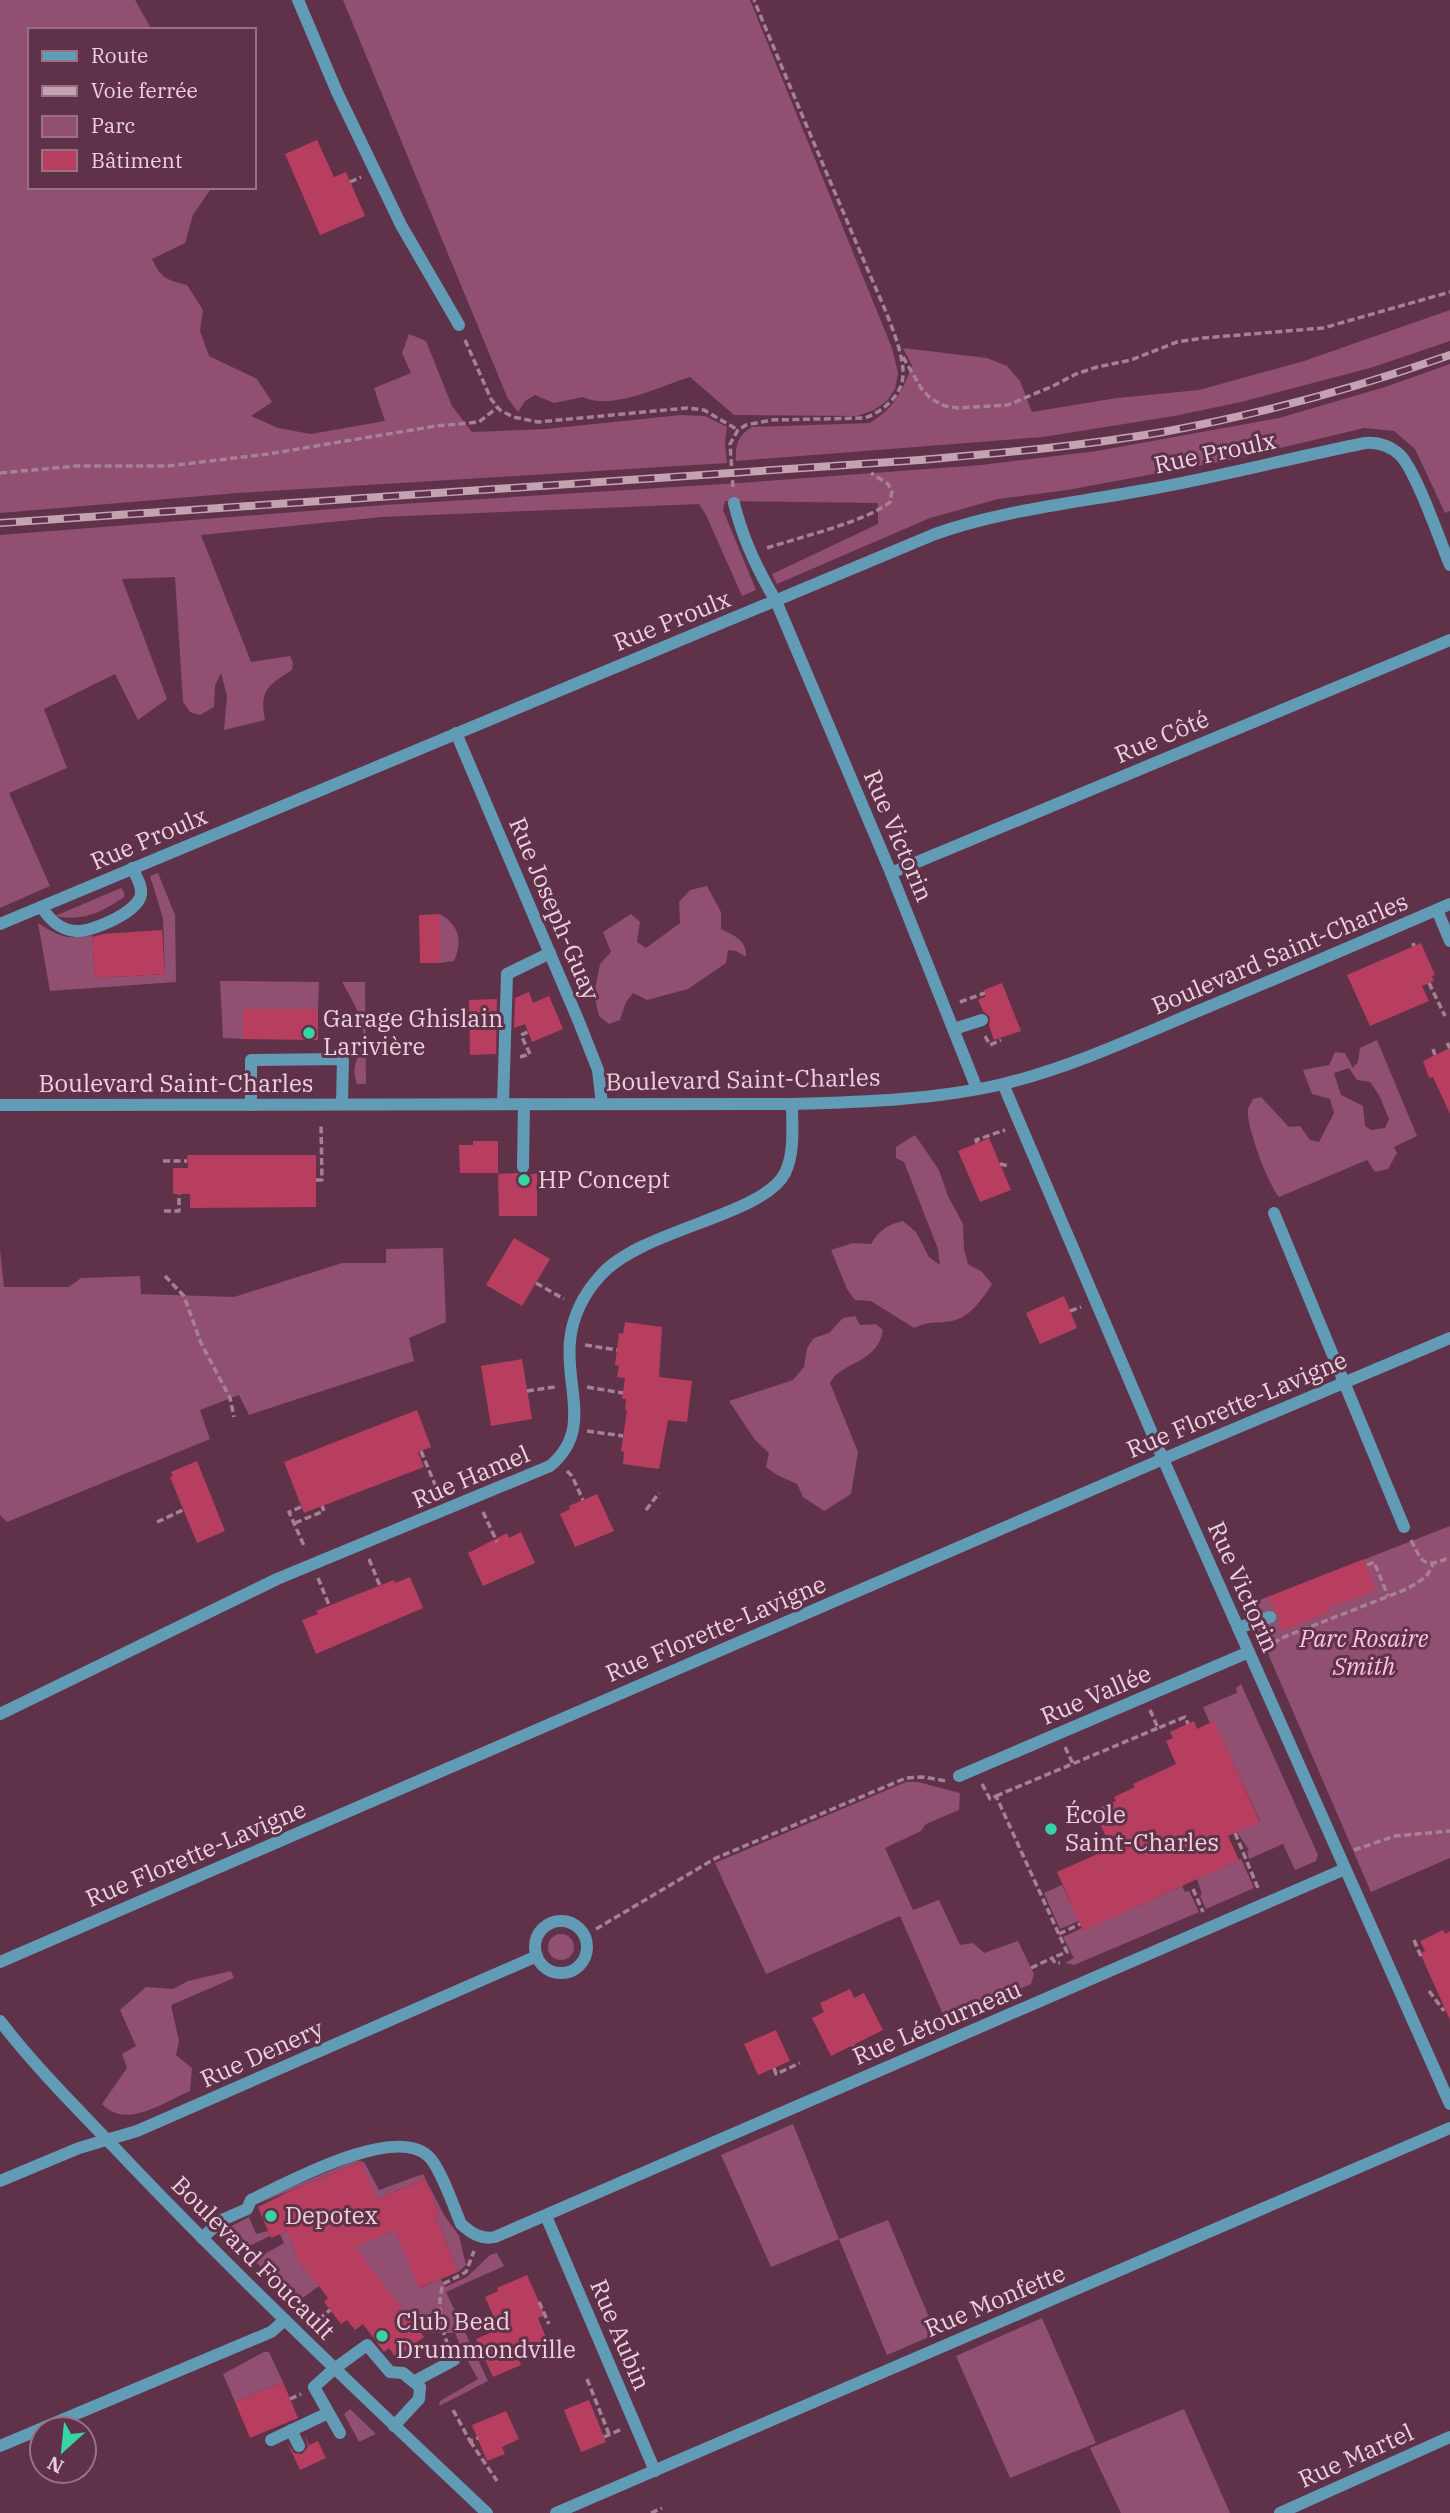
<svg xmlns="http://www.w3.org/2000/svg" width="1450" height="2513" font-family="'IBM Plex Serif',serif">
<style>
.green{fill:#914f72;fill-rule:evenodd}
.building{fill:#b73e5e}
.lines{fill:none;stroke-linecap:round;stroke-linejoin:round}
.path{stroke:#a68193;stroke-width:3.5;stroke-dasharray:7 3.5;stroke-linecap:butt}
.minor{stroke:#629bb5;stroke-width:12}
.rail-casing{stroke:#c4a2b2;stroke-width:8}
.rail{stroke:#5f324a;stroke-width:5;stroke-dasharray:16;stroke-linecap:butt}
.poi-dot{fill:#38d4a6;stroke:#5f324a;stroke-width:2.5}
.labels{text-anchor:middle;stroke-width:6;stroke-linejoin:round;paint-order:stroke}
.street-label{font-size:24px;fill:#edd0dd;stroke:#5f324a}
.poi-label{font-size:24px;fill:#edd0dd;stroke:#5f324a;text-anchor:start}
.park-label{font-size:24px;font-style:italic;fill:#fcc2de;stroke:#5f324a}
</style>
<rect width="100%" height="100%" fill="#5f324a"/>
<g class="green">
<path d="M0,0h135l17,30h-122v157h182l-19,28 -8,28 -33,16c9,19 14,21 35,26l16,25 -3,21 9,25 48,23 15,23 -21,14 27,12 33,6 74,-13 -11,-33 37,-15 -9,-20 7,-19 17,7 26,65 20,26 74,-3 135,-14 24,1 22,11 -2,16 2,20 -489,30 -238,20z"/>
<path d="M343,0h407l142,348 6,25 -3,16 -8,12 -13,9 -17,6 -123,-1 -44,-38c-29,9 -79,34 -107,20l-29,6 -19,-8 -10,6 -7,11 -10,-13z"/>
<path d="M1450,310v31l-80,27 -129,34 -67,14 -131,21 -307,24c-1,-16 2,-26 16,-34l118,-4c26,-17 31,-30 42,-57l-9,-18 84,10 20,8 13,15 12,31 85,-14 82,-8 105,-29z"/>
<path d="M1450,364v147l-5,2 -30,-64 -21,-18 -30,-3 -134,32 -163,30 -69,9 -68,19 -153,66 -5,-10 106,-50v-21l-153,-2 -2,9 33,80 -14,6 -36,-81 -7,-11 -317,13 -181,18 50,127 39,-6 3,7 -1,7c-24,15 -33,21 -27,50l-41,10 3,-34 -6,-23 -6,13 -1,21 -14,8 -10,-3 -7,-10 -8,-125 -53,2 45,120 -29,21 -23,-46 -71,35 23,59 -58,25 41,93 -50,22v-373l384,-30 355,-22 242,-18 116,-14 182,-33 106,-31z"/>
<path d="M158,873l17,42 1,67 -126,9 -12,-68c22,14 28,17 54,12l3,43 70,-4 -2,-56 -13,-42z"/>
<path d="M707,886l14,26v17c14,7 26,11 25,28l-10,-6 -8,-1 -2,13 -38,26 -41,11 -14,-7 -7,9 -6,18 -11,4 -10,-8 -5,-22 6,-30 11,-12 -8,-20 28,-18 9,8 -3,20 9,6 34,-25 -1,-21 11,-12z"/>
<path d="M121,888l3,4v5c-21,15 -42,25 -69,19z"/>
<path d="M440,914c19,11 23,27 14,47l-14,2z"/>
<polygon points="220,981 319,982 318,1009 243,1009 243,1039 223,1038"/>
<path d="M342,982h23l1,102h-9c-6,-19 0,-21 5,-38 6,-22 -10,-46 -20,-64z"/>
<path d="M1377,1040l40,96 -23,11 3,6 -9,16 -13,3 -8,-12 -88,37c-10,-10 -34,-74 -31,-88 1,-3 3,-6 5,-10l8,-2 28,30 11,-1 10,14 9,2 15,-29 -4,-14 -18,-5 -9,-24 26,-5 6,-13 10,1 8,15 5,-6 2,-14zM1349,1068l8,12 13,2 9,13 10,24 -4,9 -14,2 -6,-4 -2,-20 -22,-11 -7,-22z"/>
<path d="M915,1135l24,35 9,26 15,28 1,25 4,15 14,8 10,12c-9,14 -21,33 -40,37 -16,3 -21,-1 -38,7l-43,-27 -16,-1 -8,-11 -16,-39 22,-7 18,1c8,-14 16,-19 32,-23l13,11 13,25 11,8 -2,-16 -34,-87 -8,-4v-11z"/>
<polygon points="443,1248 446,1322 409,1338 414,1361 249,1415 239,1395 200,1410 210,1439 7,1522 0,1515 0,1249 4,1287 69,1287 81,1278 140,1276 141,1294 234,1297 342,1263 386,1263 386,1249"/>
<path d="M855,1316l5,9 16,-1 7,6c-6,35 -42,31 -53,53l28,69 -7,42 -27,17 -21,-14 -6,-13 -20,-9 -11,-8 3,-14 -14,-13 -26,-39 64,-21 11,-13 3,-19 7,-10 15,-5 14,-15z"/>
<polygon points="1450,1526 1450,1858 1371,1892 1247,1605"/>
<polygon points="1241,1684 1318,1855 1316,1861 1295,1870 1283,1844 1249,1859 1247,1851 1249,1850 1237,1832 1260,1821 1214,1722 1210,1723 1203,1707 1237,1693 1236,1688"/>
<polygon points="906,1782 918,1782 960,1793 959,1810 926,1824 921,1831 885,1848 913,1910 939,1900 960,1945 973,1943 984,1953 1018,1941 1034,1974 1031,1984 946,2021 900,1916 766,1974 715,1863"/>
<polygon points="1241,1859 1254,1888 1206,1909 1200,1896 1202,1894 1197,1879"/>
<polygon points="1062,1885 1079,1921 1060,1929 1044,1893"/>
<polygon points="1182,1886 1185,1892 1189,1891 1199,1912 1074,1965 1065,1963 1074,1958 1063,1937 1082,1928 1084,1930"/>
<circle cx="561" cy="1947" r="13"/>
<path d="M231,1971l3,7 -63,27 8,36 -3,14 16,13 -2,23c-26,11 -64,39 -88,13l25,-36 -5,-14 14,-8 -16,-36 26,-23 27,2 15,-8z"/>
<polygon points="793,2124 839,2239 888,2220 936,2334 887,2355 839,2239 771,2267 721,2155"/>
<polygon points="356,2160 364,2162 379,2190 423,2174 444,2215 459,2236 466,2265 458,2272 435,2215 439,2213 425,2179 324,2221 375,2196 361,2162 257,2204 258,2201"/>
<polygon points="249,2217 256,2234 268,2231 270,2236 243,2249 224,2230"/>
<polygon points="308,2223 310,2227 289,2236 302,2269 395,2230 420,2288 441,2279 445,2287 467,2277 490,2255 497,2253 504,2266 446,2292 488,2381 439,2406 440,2401 478,2379 464,2354 455,2333 429,2333 423,2326 418,2330 364,2259 347,2272 343,2268 296,2303 254,2260 284,2243 280,2234"/>
<polygon points="1042,2318 1096,2443 1010,2478 956,2356"/>
<polygon points="264,2352 269,2352 283,2382 235,2402 223,2374"/>
<polygon points="350,2409 376,2434 359,2442 344,2414"/>
<polygon points="1184,2409 1230,2513 1121,2513 1090,2448"/>
</g>
<g class="building">
<polygon points="317,140 334,177 346,172 365,216 320,235 285,154"/>
<polygon points="440,914 440,963 420,963 419,915"/>
<polygon points="162,930 165,974 95,978 92,937 103,934"/>
<polygon points="1421,943 1435,975 1432,976 1434,981 1422,986 1429,1001 1370,1026 1347,975"/>
<polygon points="1002,983 1021,1031 994,1040 989,1026 990,1017 983,1011 978,1000 986,996 984,990"/>
<polygon points="529,992 533,1003 549,996 563,1029 532,1042 525,1024 514,1028 515,998"/>
<polygon points="497,999 496,1054 470,1055 469,1000"/>
<polygon points="243,1009 318,1009 318,1040 243,1039"/>
<polygon points="1450,1048 1450,1114 1433,1077 1429,1078 1423,1061"/>
<polygon points="989,1138 1011,1190 980,1202 958,1151"/>
<polygon points="473,1141 498,1141 498,1173 460,1173 459,1145 473,1145"/>
<polygon points="187,1155 316,1155 316,1207 190,1208 190,1194 173,1194 173,1168 188,1168"/>
<polygon points="517,1173 524,1176 537,1173 537,1216 499,1216 498,1174"/>
<polygon points="514,1238 550,1259 522,1306 486,1285"/>
<polygon points="1064,1296 1077,1328 1040,1344 1026,1313"/>
<polygon points="625,1322 662,1327 659,1377 692,1381 687,1422 668,1420 659,1469 623,1464 624,1452 621,1451 627,1410 625,1410 626,1399 622,1399 625,1378 617,1377 619,1366 615,1365 619,1333 623,1334"/>
<polygon points="522,1359 532,1419 491,1426 481,1366"/>
<polygon points="417,1410 431,1447 418,1452 424,1467 304,1513 284,1462"/>
<polygon points="197,1461 225,1531 197,1543 170,1477 173,1476 171,1472"/>
<polygon points="597,1494 614,1531 575,1547 560,1514 570,1509 569,1506"/>
<polygon points="521,1532 535,1563 483,1586 468,1553 507,1533 509,1538"/>
<polygon points="1364,1559 1376,1590 1328,1608 1330,1612 1282,1631 1278,1614 1273,1609 1268,1597"/>
<polygon points="410,1577 423,1608 316,1654 302,1620 318,1614 316,1611 343,1600 394,1580 395,1583"/>
<polygon points="1194,1721 1197,1729 1214,1721 1260,1822 1228,1836 1239,1860 1083,1931 1057,1872 1111,1848 1094,1810 1116,1801 1114,1797 1135,1787 1133,1784 1176,1764 1166,1741 1173,1738 1170,1732"/>
<polygon points="1443,1930 1445,1934 1450,1931 1450,2020 1420,1953 1425,1951 1420,1941"/>
<polygon points="850,1989 854,1998 864,1993 883,2030 831,2056 812,2018 824,2012 820,2003"/>
<polygon points="776,2030 790,2061 758,2075 744,2044"/>
<polygon points="361,2162 377,2199 425,2179 439,2213 435,2215 458,2272 419,2288 395,2230 355,2247 424,2337 396,2358 389,2348 384,2352 363,2324 355,2330 347,2320 341,2324 324,2302 328,2298 305,2268 302,2269 287,2231 271,2238 258,2207 292,2190"/>
<polygon points="527,2275 545,2315 538,2318 547,2340 516,2353 521,2365 493,2377 476,2339 499,2329 485,2297 498,2291 497,2288"/>
<polygon points="283,2382 298,2418 250,2438 235,2402"/>
<polygon points="589,2400 606,2442 581,2452 564,2410"/>
<polygon points="506,2411 519,2439 502,2447 505,2454 487,2461 472,2425"/>
<polygon points="305,2434 309,2445 318,2441 326,2458 300,2470 287,2442 294,2453 302,2454 308,2447"/>
</g>
<g class="lines">
<g class="path">
<polyline points="350,182 361,177"/>
<polyline points="465,340 491,399 500,410 513,417 538,422 687,408 704,410 738,430"/>
<polyline points="903,357 921,388 931,399 945,406 958,408 1008,405 1053,386 1076,374 1097,367 1131,360 1177,342 1203,338 1323,328 1450,292"/>
<polyline points="0,473 77,466 168,466 268,454 436,426 479,422 498,407"/>
<path d="M733,487l-3,-43 8,-14 8,-5 26,-5 93,-2c19,-7 39,-24 38,-46 0,-28 -28,-84 -39,-111 -37,-87 -74,-174 -110,-261"/>
<path d="M767,548c33,-11 98,-26 123,-46l2,-11 -4,-7 -17,-11"/>
<polyline points="1413,943 1414,946"/>
<polyline points="1429,983 1445,1016"/>
<polyline points="960,1002 985,993"/>
<polyline points="985,1036 990,1045 1001,1040"/>
<polyline points="1447,1043 1450,1048"/>
<polyline points="1433,1049 1435,1055"/>
<polyline points="520,1057 530,1054 521,1035 528,1032"/>
<polyline points="977,1143 976,1140 1005,1130"/>
<polyline points="163,1161 187,1161"/>
<polyline points="1000,1164 1009,1166"/>
<polyline points="316,1180 322,1180 321,1126"/>
<polyline points="164,1211 179,1211 179,1194"/>
<polyline points="165,1276 184,1296 201,1343 230,1398 234,1417"/>
<polyline points="536,1283 564,1299"/>
<polyline points="1070,1311 1081,1307"/>
<polyline points="585,1345 617,1350"/>
<polyline points="587,1387 623,1393"/>
<polyline points="527,1391 555,1387"/>
<polyline points="587,1431 623,1436"/>
<polyline points="421,1451 439,1494"/>
<polyline points="567,1471 572,1476 583,1500"/>
<polyline points="301,1507 289,1512 305,1548"/>
<polyline points="646,1510 659,1493"/>
<polyline points="483,1512 497,1542"/>
<polyline points="157,1522 183,1510"/>
<polyline points="295,1523 324,1511 322,1506"/>
<path d="M1411,1540c12,24 13,29 39,17"/>
<polyline points="369,1559 380,1586"/>
<polyline points="1367,1565 1374,1562 1388,1596"/>
<polyline points="318,1578 329,1605"/>
<polyline points="1267,1652 1279,1639 1407,1589 1426,1577 1433,1565"/>
<polyline points="1150,1710 1158,1728 1185,1717 1188,1724"/>
<polyline points="1065,1747 1073,1764"/>
<polyline points="982,1784 990,1799 996,1796 1067,1952 1052,1958 1055,1963 1060,1963"/>
<polyline points="996,1796 1158,1728"/>
<polyline points="1235,1833 1258,1888"/>
<polyline points="1354,1850 1395,1836 1450,1831"/>
<polyline points="1193,1889 1203,1912"/>
<polyline points="596,1929 716,1858 906,1778 923,1777 946,1781"/>
<polyline points="1059,1934 1080,1924"/>
<polyline points="1414,1940 1422,1959"/>
<polyline points="1031,1968 1052,1958"/>
<polyline points="1429,1991 1444,2011"/>
<polyline points="853,2045 860,2062"/>
<polyline points="774,2068 776,2074 800,2063"/>
<polyline points="539,2302 549,2324"/>
<polyline points="296,2309 299,2306 316,2322 330,2310"/>
<path d="M448,2345c-8,-20 -11,-40 -5,-61l23,-12 8,-21"/>
<polyline points="587,2379 609,2434"/>
<polyline points="290,2399 301,2394"/>
<polyline points="453,2410 470,2441 478,2438"/>
<polyline points="604,2437 622,2429"/>
<polyline points="470,2441 497,2481"/>
<polyline points="651,2513 662,2508"/>
</g>
<g class="minor">
<polyline points="298,0 337,92 401,225 459,325"/>
<path d="M734,503c8,34 24,68 42,98l115,272 86,216"/>
<polyline points="456,733 579,1022 598,1070 602,1104"/>
<polyline points="891,873 1450,640"/>
<path d="M41,907c9,12 18,23 35,24 16,1 63,-19 65,-37 1,-9 -5,-18 -9,-26"/>
<polyline points="1437,910 1450,941"/>
<path d="M0,924l935,-390c68,-24 139,-31 210,-44 73,-13 146,-32 220,-47 13,-1 24,2 35,12 16,16 40,86 50,110"/>
<polyline points="954,1029 982,1020"/>
<polyline points="1003,1084 1163,1459 1450,2104"/>
<polyline points="503,1104 507,974 550,953"/>
<path d="M0,1105l792,-1c70,-2 142,-4 211,-20 65,-16 127,-44 188,-70 87,-36 173,-73 259,-110"/>
<polyline points="251,1105 251,1060 343,1059 342,1104"/>
<polyline points="523,1167 524,1104"/>
<polyline points="1274,1213 1404,1527"/>
<polyline points="1238,1628 1270,1617"/>
<path d="M0,1714l277,-135 273,-113c43,-36 15,-78 20,-125 2,-24 14,-48 31,-66 41,-46 162,-59 184,-102 10,-20 7,-47 7,-69"/>
<polyline points="959,1776 1249,1652"/>
<circle cx="561" cy="1947" r="26"/>
<polyline points="0,1962 1163,1459 1450,1338"/>
<path d="M0,2021c40,52 88,98 133,146 114,119 234,233 354,346"/>
<polyline points="0,2181 79,2148 137,2131 537,1956"/>
<polyline points="546,2216 655,2471"/>
<path d="M202,2238l20,-18 25,-11 4,-9c36,-17 143,-76 177,-44 12,10 26,52 33,68 10,9 20,16 34,13l850,-368"/>
<polyline points="415,2381 454,2360"/>
<polyline points="291,2430 299,2446"/>
<polyline points="340,2433 314,2387 334,2369 367,2345 390,2372 403,2373 420,2387 419,2399 394,2426"/>
<polyline points="271,2440 328,2413"/>
<polyline points="0,2446 271,2332 285,2320"/>
<polyline points="556,2513 1450,2128"/>
<polyline points="1280,2513 1450,2437"/>
</g>
<g class="rail-casing">
<path id="rail" d="M0,523l920,-63c81,-7 163,-14 243,-28 98,-18 193,-44 287,-77"/>
</g>
<use href="#rail" class="rail"/>
</g>
<g class="poi-dot">
<circle cx="309" cy="1033" r="7"/>
<circle cx="524" cy="1180" r="7"/>
<circle cx="1051" cy="1829" r="7"/>
<circle cx="271" cy="2216" r="7"/>
<circle cx="382" cy="2336" r="7"/>
</g>
<g class="labels">
<g class="street-label">
<text transform="translate(1215 453) rotate(-12)" y="8">Rue Proulx</text>
<text transform="translate(672 621) rotate(-22)" y="8">Rue Proulx</text>
<text transform="translate(1162 737) rotate(-23)" y="8">Rue Côté</text>
<text transform="translate(898 836) rotate(67)" y="8">Rue Victorin</text>
<text transform="translate(149 839) rotate(-23)" y="8">Rue Proulx</text>
<text transform="translate(554 909) rotate(67)" y="8">Rue Joseph-Guay</text>
<text transform="translate(1280 954) rotate(-23)" y="8">Boulevard Saint-Charles</text>
<text transform="translate(743 1080) rotate(-1)" y="8">Boulevard Saint-Charles</text>
<text x="176" y="1092">Boulevard Saint-Charles</text>
<text transform="translate(1237 1405) rotate(-23)" y="8">Rue Florette-Lavigne</text>
<text transform="translate(471 1477) rotate(-23)" y="8">Rue Hamel</text>
<text transform="translate(1243 1587) rotate(66)" y="8">Rue Victorin</text>
<text transform="translate(716 1629) rotate(-23)" y="8">Rue Florette-Lavigne</text>
<text transform="translate(1096 1695) rotate(-23)" y="8">Rue Vallée</text>
<text transform="translate(196 1854) rotate(-23)" y="8">Rue Florette-Lavigne</text>
<text transform="translate(937 2023) rotate(-23)" y="8">Rue Létourneau</text>
<text transform="translate(262 2054) rotate(-24)" y="8">Rue Denery</text>
<text transform="translate(253 2258) rotate(45)" y="8">Boulevard Foucault</text>
<text transform="translate(995 2301) rotate(-23)" y="8">Rue Monfette</text>
<text transform="translate(620 2335) rotate(67)" y="8">Rue Aubin</text>
<text transform="translate(1356 2456) rotate(-24)" y="8">Rue Martel</text>
</g>
<g class="poi-label">
<text x="323" y="1027">Garage Ghislain<tspan x="323" dy="28">Larivière</tspan></text>
<text x="538" y="1188">HP Concept</text>
<text x="1065" y="1823">École<tspan x="1065" dy="28">Saint-Charles</tspan></text>
<text x="285" y="2224">Depotex</text>
<text x="396" y="2330">Club Bead<tspan x="396" dy="28">Drummondville</tspan></text>
</g>
<g class="park-label">
<text x="1364" y="1647">Parc Rosaire<tspan x="1364" dy="28">Smith</tspan></text>
</g>
</g>
<rect x="28" y="28" width="228" height="161" fill="#5f324a" stroke="#987185" stroke-width="2"/>
<rect x="42" y="51" width="35" height="10" fill="#629bb5" stroke="#987185" stroke-width="2"/>
<text x="91" y="63" font-size="21" fill="#edd0dd">Route</text>
<rect x="42" y="86" width="35" height="10" fill="#c4a2b2" stroke="#987185" stroke-width="2"/>
<text x="91" y="98" font-size="21" fill="#edd0dd">Voie ferrée</text>
<rect x="42" y="116" width="35" height="21" fill="#914f72" stroke="#987185" stroke-width="2"/>
<text x="91" y="133" font-size="21" fill="#edd0dd">Parc</text>
<rect x="42" y="150" width="35" height="21" fill="#b73e5e" stroke="#987185" stroke-width="2"/>
<text x="91" y="168" font-size="21" fill="#edd0dd">Bâtiment</text>
<g transform="translate(63 2450) rotate(207)"><circle r="33" fill="#5f324a" stroke="#987185" stroke-width="2"/>
<path d="M0-5L12 26L0 18L-12 26Z" fill="#38d4a6"/>
<text y="-10" font-size="19" font-weight="bold" text-anchor="middle" fill="#edd0dd">N</text>
</g>
</svg>
